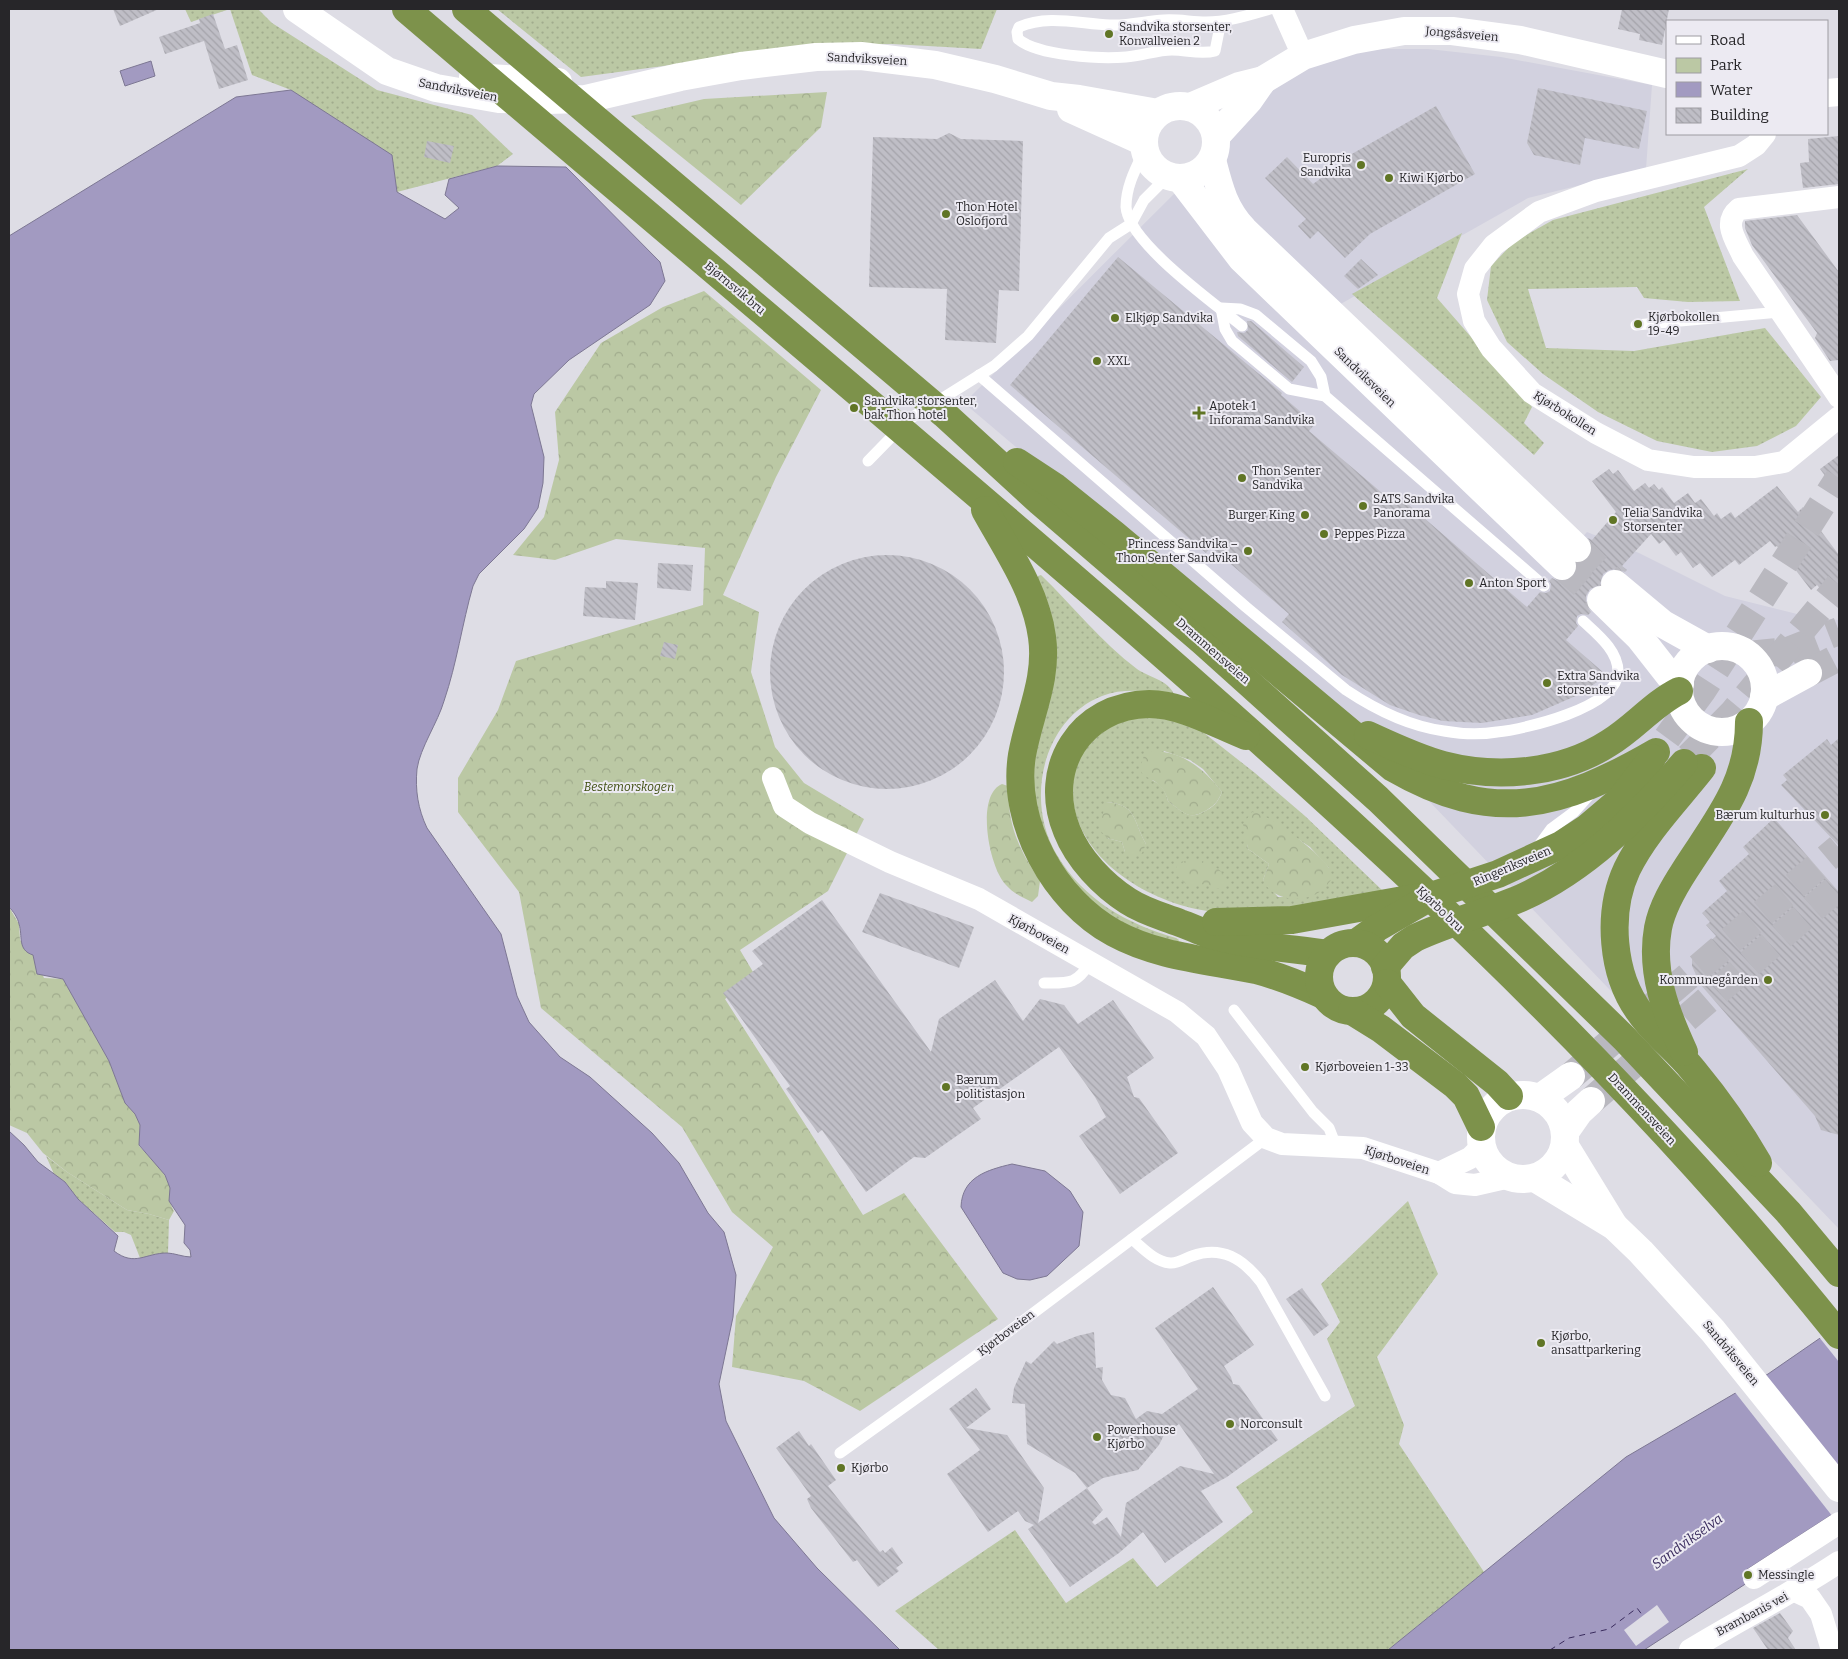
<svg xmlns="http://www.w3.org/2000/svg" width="1848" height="1659" font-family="Bitter,serif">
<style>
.built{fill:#d2d1df}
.green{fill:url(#green-dots);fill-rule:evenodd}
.forest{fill:url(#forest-crowns)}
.water{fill:#a29ac1;stroke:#7d7793}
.pier{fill:#dedde5}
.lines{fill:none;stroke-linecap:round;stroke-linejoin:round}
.ferry{stroke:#392b5d;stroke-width:1;stroke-dasharray:6 5;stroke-linecap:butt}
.building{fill:url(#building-back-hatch)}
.secondary-tunnel{stroke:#b9b8bf;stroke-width:28;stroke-dasharray:28 14;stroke-linecap:butt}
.highway-tunnel{stroke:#b9b8bf;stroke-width:28;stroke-dasharray:28 14;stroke-linecap:butt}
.lane{stroke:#fff;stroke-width:11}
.street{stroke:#fff;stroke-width:22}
.secondary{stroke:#fff;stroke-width:28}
.highway{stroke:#7d924b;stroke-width:28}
.poi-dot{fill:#607525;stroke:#eceaf2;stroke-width:2}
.labels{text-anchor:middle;stroke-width:4;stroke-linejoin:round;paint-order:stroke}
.poi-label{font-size:12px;fill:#272629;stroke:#eceaf2;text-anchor:start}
.street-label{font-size:12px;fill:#272629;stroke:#eceaf2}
.park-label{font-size:12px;font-style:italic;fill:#3d4d0e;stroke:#eceaf2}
.water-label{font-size:14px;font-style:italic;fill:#392b5d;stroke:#eceaf2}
</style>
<defs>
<pattern id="green-dots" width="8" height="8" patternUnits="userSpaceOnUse" patternTransform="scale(1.25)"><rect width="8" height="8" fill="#bbc8a4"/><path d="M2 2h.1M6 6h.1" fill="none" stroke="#a1ac8d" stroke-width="1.8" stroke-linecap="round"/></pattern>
<pattern id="forest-crowns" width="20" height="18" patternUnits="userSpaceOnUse" patternTransform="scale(1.25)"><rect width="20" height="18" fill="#bbc8a4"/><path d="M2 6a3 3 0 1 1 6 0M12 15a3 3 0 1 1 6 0" fill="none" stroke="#a1ac8d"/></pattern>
<pattern id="building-back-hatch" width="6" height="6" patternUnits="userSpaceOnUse" patternTransform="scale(1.25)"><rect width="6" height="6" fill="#bfbec6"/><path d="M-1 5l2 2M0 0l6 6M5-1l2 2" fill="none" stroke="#a4a3aa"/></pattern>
</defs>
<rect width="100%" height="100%" fill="#dedde5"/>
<polygon class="built" points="1379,49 1428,49 1501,57 1652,85 1646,169 1528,198 1300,327 1554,569 1587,532 1639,553 1725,596 1813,618 1839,620 1839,1229 1404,775 964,403 1180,188 1221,140 1269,91 1292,74 1342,53"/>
<g class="green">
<polygon points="185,9 258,9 272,23 377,90 472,115 513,154 497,166 397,192 291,90 252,75 230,9 191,22"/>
<polygon points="497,9 997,9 981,49 892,44 821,45 581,77"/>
<polygon points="1748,169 1704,207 1740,301 1688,302 1644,298 1637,287 1528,289 1546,348 1634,351 1765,328 1821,397 1796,426 1757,446 1712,452 1657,441 1598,412 1543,374 1507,342 1487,300 1491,266 1514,242 1553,220"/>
<polygon points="1462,233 1437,298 1532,407 1524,423 1544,443 1534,455 1352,294"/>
<path d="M1041,575c32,31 60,67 96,94 11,8 31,11 37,25 -23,-2 -49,-7 -72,2 -61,24 -77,107 -45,159 27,45 70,69 119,83l3,2 -2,3 -25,-6 -45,-21 -40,-38 -26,-44 -10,-62 24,-134 -5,-30 -12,-28v-4z"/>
<path d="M1127,718h37l35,11 56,44 50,43 79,76c-59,13 -129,29 -188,17 -60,-13 -130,-60 -123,-129 2,-15 10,-37 23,-47 9,-6 21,-10 31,-15zM1164,751l26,9 13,9 19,23c-4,9 -6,13 -15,18 -18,11 -23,3 -39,-9 -3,-11 -6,-16 -16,-21zM1106,802c31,2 27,19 40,42l-21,8 -3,-10 -15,-4zM1298,839l12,8 19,21 -22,29h-29l-15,-17 6,-16 -21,-15 -1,-6z"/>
<polygon points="46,1156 67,1172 127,1210 149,1214 169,1220 168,1253 140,1258 131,1235 124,1232 115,1232 78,1199 65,1182 54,1174"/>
<polygon points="1408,1201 1438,1274 1377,1357 1404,1425 1399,1444 1484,1572 1388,1650 939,1650 895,1611 1015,1530 1066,1603 1133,1558 1157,1587 1253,1512 1236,1487 1355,1406 1327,1339 1340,1322 1321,1284"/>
</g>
<g class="forest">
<polygon points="827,92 821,127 741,205 631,116 704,99"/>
<polygon points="704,291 821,390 776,477 723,595 759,612 751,672 775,747 804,783 864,819 828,891 740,950 756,977 725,999 863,1215 904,1193 998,1319 860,1411 804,1381 732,1367 736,1316 773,1247 732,1212 682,1127 541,1008 519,892 458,812 458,778 498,710 516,661 703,605 705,548 616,539 555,560 513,555 544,517 559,460 555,412 601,343 663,307"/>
<path d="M1152,751c31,0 52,18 70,41 -4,9 -6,12 -15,18 -19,11 -23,3 -39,-9 -4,-15 -11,-19 -25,-26l-3,-6 4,-14z"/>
<path d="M1002,784l6,2c0,40 10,62 32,95l-2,15 -6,6c-9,-4 -19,-9 -26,-17 -17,-17 -31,-90 -4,-101z"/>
<path d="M1106,802c31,2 27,19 40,42l-4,9 -10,2 -7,-3 -3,-10 -15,-4 -8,-9z"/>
<path d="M1252,812c15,0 69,42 77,56 2,3 2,8 3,11 -4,4 -7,9 -11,12 -18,13 -49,10 -58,-11l6,-16 -21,-15 -5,-25z"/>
<path d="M1188,859c15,1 28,6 38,17v8l-9,5 -10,-5 -20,1 -13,-13 3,-6z"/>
<path d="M9,907l10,17 1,16 13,14 11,24 19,1 46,82 16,41 10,12 5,11 -1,21c10,11 28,26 31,42 1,10 -2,12 4,23l-5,9 -20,-6 -22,-4 -60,-38 -24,-19 -16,-20 -18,-8z"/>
</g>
<g class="water">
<polygon points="151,61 155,76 125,86 120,71"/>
<path d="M291,90l101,65 5,37 48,27 14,-11 -14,-13 4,-16 48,-13 69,1 94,95 5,19 -15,24 -81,55 -35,34 -3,11 13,52 -1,26 -5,25 -14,21 -45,45 -6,12c-11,38 -16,77 -29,115 -6,21 -24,47 -27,68 -2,21 1,40 10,59l74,106 16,62 12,26 31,35 30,20 62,56 27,30 29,50 16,19 12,43 -3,42 -14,67 7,37 48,97 43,50 83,82h-891v-519l15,14 14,17 27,20 13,17 40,37 -4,15c21,16 31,2 53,2 7,0 16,4 24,4l-1,-7 -6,-7 1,-18 -16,-24 1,-13 -5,-13 -26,-30 1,-20 -5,-11 -10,-11 -16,-42 -46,-82 -26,-5 -4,-19c-16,-5 -10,-19 -14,-31 -1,-6 -6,-13 -10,-17v-671l227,-139z"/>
<path d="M1012,1164l33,7 25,20 13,21 -4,34 -32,30 -17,4 -13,-1 -14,-6 -42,-66c1,-30 26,-37 51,-43z"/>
<polygon points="1839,1325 1839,1510 1743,1572 1750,1581 1644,1650 1388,1650 1626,1457 1768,1374"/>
</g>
<g class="pier">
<polygon points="1839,1323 1839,1362 1819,1337"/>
<polygon points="1763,1374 1839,1469 1839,1513 1833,1517 1734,1391"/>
<polygon points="1657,1605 1669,1622 1636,1646 1624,1630"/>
</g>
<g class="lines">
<polyline class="ferry" points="1550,1650 1569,1638 1609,1629 1637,1608 1643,1616"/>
</g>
<g class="building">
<polygon points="113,9 159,9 120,26"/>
<polygon points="1622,9 1669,9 1662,45 1639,40 1640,34 1618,29"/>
<polygon points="213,14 225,49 237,45 248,80 219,89 204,41 165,54 159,37 200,23 199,19"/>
<polygon points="1538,88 1647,111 1639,149 1585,138 1580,165 1534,155 1527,143"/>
<polygon points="1436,106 1475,174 1370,234 1345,258 1318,231 1310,239 1298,226 1306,219 1265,178 1287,157 1313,184 1338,166 1336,163"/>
<polygon points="949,133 961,139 1023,141 1019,291 999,290 996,343 945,340 947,289 869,287 873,137 937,139"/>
<polygon points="1839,136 1839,184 1803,188 1800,163 1809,162 1808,139"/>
<polygon points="427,141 454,146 450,163 424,157"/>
<polygon points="1797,215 1839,272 1839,360 1830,361 1815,338 1817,333 1752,245 1745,228 1745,221"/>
<polygon points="1118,257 1282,393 1281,395 1315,424 1309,431 1388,498 1394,492 1527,607 1540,592 1546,593 1550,591 1551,584 1549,581 1552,578 1558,581 1566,581 1574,576 1577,563 1588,559 1592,552 1592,544 1588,538 1592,540 1616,512 1592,481 1609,469 1613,474 1618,470 1634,491 1645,483 1649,488 1654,484 1659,490 1662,487 1674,503 1688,493 1695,503 1701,499 1714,516 1717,513 1721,519 1731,512 1735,518 1777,486 1798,512 1803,507 1839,555 1839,583 1825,594 1817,585 1811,590 1777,546 1775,547 1770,541 1739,565 1735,560 1712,577 1700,563 1693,568 1681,552 1676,556 1664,540 1659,544 1651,534 1622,566 1627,570 1625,572 1617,569 1609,570 1603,574 1600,585 1590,589 1586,596 1586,604 1591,612 1588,615 1581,614 1577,616 1576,623 1578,626 1566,640 1604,673 1601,676 1603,678 1578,695 1532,715 1482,723 1443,721 1419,715 1390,705 1342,675 1282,622 1289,614 1211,547 1206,553 1010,385"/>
<polygon points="1361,259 1378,275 1358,289 1344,276"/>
<polygon points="1247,321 1251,321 1304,367 1292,382 1238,336 1237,332 1244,333 1248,330"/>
<polygon points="1839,455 1839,494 1820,469"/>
<circle cx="887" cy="672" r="117"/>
<polygon points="658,563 693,565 691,591 657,588"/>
<polygon points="606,581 638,583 635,620 583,616 585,587 606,588"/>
<polygon points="664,642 678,645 675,659 660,656"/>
<polygon points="1839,738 1839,846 1781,785 1787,780 1783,775 1827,739 1831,745"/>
<polygon points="1774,818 1839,892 1839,1135 1821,1130 1815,1116 1700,984 1692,966 1692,957 1716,936 1706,925 1710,922 1702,913 1727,891 1719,881 1749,854 1743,847"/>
<polygon points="880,893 974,927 959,968 862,932"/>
<polygon points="822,900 931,1052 939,1019 995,980 1023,1021 1040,999 1064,1005 1078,1024 1113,1000 1154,1058 1127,1077 1134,1097 1139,1098 1178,1153 1120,1194 1079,1136 1106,1117 1095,1097 1059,1047 973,1108 981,1119 925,1158 914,1157 866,1192 822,1130 818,1133 786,1089 790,1086 723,993 763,964 752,951"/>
<polygon points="1213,1287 1254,1345 1224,1366 1231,1377 1233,1384 1239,1385 1278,1440 1227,1477 1201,1491 1223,1522 1165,1563 1143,1532 1119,1553 1070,1587 1028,1529 1034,1525 1025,1521 1018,1511 988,1532 947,1474 980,1450 949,1409 976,1388 991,1409 966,1428 1007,1435 1044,1488 1038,1523 1087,1488 1103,1510 1092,1522 1095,1525 1107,1517 1121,1537 1126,1503 1180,1466 1214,1474 1179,1424 1164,1435 1159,1445 1138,1470 1103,1478 1087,1488 1075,1473 1027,1444 1025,1404 1012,1403 1014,1388 1026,1361 1031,1364 1054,1341 1057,1344 1077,1336 1094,1332 1096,1368 1103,1367 1102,1380 1111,1395 1125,1398 1136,1419 1147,1411 1162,1414 1198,1389 1155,1328"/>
<polygon points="1302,1288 1329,1325 1314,1336 1286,1299"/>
<polygon points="799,1431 809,1446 811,1444 836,1480 828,1486 880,1552 883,1550 885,1553 892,1547 903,1563 896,1568 899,1571 878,1587 857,1560 853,1562 811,1508 807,1499 811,1496 776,1448"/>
<polygon points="1780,1613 1793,1631 1788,1638 1796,1650 1768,1650 1753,1628"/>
</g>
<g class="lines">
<g class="secondary-tunnel">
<polyline points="1577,548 1615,584"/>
<polyline points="1562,566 1601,600"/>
<polyline points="1748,655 1788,651 1839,631"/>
<polyline points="1808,673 1839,657"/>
<polyline points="1571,1076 1839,848"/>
<polyline points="1591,1101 1839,886"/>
</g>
<g class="highway-tunnel">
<polyline points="1667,738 1702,691 1839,478"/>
<polyline points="1689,757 1733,713 1839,585"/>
</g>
<g class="lane">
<path d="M1221,21l-6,30c-14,4 -28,-1 -43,-1 -15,0 -30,6 -46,7 -26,2 -88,-1 -108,-18l-1,-7 2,-5c29,-13 61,-3 91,-2 18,1 36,-4 54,-5 14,-1 28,2 42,2 22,0 43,-7 64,-13"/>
<path d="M1145,149c-9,19 -19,37 -19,58 2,35 88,96 116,119"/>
<polyline points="1636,325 1781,312"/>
<path d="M979,375l267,232 100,83c30,20 62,36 98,41 17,3 36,4 53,1 28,-3 119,-24 121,-59 1,-22 -21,-39 -35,-52"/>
<polyline points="1325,396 1321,377 1311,361 1256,315 1240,309 1221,308 1225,329 1232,341 1289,389 1325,396 1544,586"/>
<polyline points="868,461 908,420 994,366 1028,336 1109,238 1131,224 1144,200 1168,176"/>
<polyline points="1537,848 1551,829 1574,812 1592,792"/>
<path d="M1044,983c25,0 32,2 46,-20"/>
<polyline points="1234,1010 1313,1112 1329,1128 1336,1146"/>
<path d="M1132,1239c12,10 22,22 38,24 7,1 16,-5 22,-7 30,-11 51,3 69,26l64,114"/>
<polyline points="840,1453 999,1339 1266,1138"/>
</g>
<g class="street">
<polyline points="1282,9 1303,56"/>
<polyline points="1765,134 1756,145 1739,156 1596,191 1539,212 1494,245 1475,269 1468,294 1474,321 1491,348 1532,393 1596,433 1648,460 1694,467 1755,467 1784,462 1839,417"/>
<path d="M1839,197l-100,12c-17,14 -3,31 4,47l96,141"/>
<polyline points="773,778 784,806 810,823 890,862 979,899 1177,1012 1206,1036 1228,1069 1252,1123 1266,1138 1282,1144 1363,1148 1439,1173 1455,1183 1475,1185 1510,1177"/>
<polyline points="1439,1173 1470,1158 1482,1146"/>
<polyline points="1754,1578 1839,1523"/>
<polyline points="1795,1591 1810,1598 1821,1614 1832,1650"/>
<path d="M1690,1650c49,-30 101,-56 149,-88"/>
</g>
<g class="secondary">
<polyline points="297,9 387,71 436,88 499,99 546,100 586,99 680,77 741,66 816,57 861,56 935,65 995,79 1051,96 1079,99 1158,113"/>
<polyline points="473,77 558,82"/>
<polyline points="1827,93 1839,92"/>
<circle cx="1180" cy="142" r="36"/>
<polyline points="1190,107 1239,86 1263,80 1303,56 1354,40 1404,31 1452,31 1520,40 1667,74"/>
<polyline points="1071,109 1144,142"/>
<polyline points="1216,136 1249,100 1263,80"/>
<path d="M1212,160c7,27 12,49 32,70l333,318"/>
<polyline points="1180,178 1242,259 1562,566"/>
<polyline points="1615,584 1663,624 1708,649"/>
<polyline points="1601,600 1640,638 1669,675 1680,684"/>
<circle cx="1722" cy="689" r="43"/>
<polyline points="1764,697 1808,673"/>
<circle cx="1523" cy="1137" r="42"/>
<polyline points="1540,1098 1571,1076"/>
<polyline points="1565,1132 1579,1112 1591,1101"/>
<polyline points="1565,1146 1614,1226"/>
<polyline points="1535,1178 1614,1226 1641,1252 1713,1331 1839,1488"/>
</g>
<g class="highway">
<path d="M406,9c234,200 470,397 703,599 259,225 515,458 730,727"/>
<polyline points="466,9 944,414 1040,502 1203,642 1378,799 1624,1038 1788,1212 1839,1273"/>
<path d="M1017,462l38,25 60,48 278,233c100,58 168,39 263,-16"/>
<path d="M985,510c22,40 51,81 57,127 6,42 -13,78 -20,118 -11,68 33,146 92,178 44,24 94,27 142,37 23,6 45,15 67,25"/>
<path d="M1368,735c24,11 49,23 75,30 54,14 118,9 166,-22 25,-15 44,-39 70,-52"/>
<path d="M1246,736c-30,-12 -65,-32 -97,-32 -68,1 -108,64 -82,127 11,28 36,54 61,70 17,11 34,15 52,22 9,3 17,7 25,10 39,12 83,15 123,21"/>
<path d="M1702,768c-25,32 -57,64 -75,101 -20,43 -16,106 14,145 15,21 36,36 52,56 24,29 46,60 65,93"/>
<polyline points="1216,922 1292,920 1420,897"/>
<polyline points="1356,943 1377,928 1434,895 1498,874 1561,845 1587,828 1620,800 1652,758"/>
<circle cx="1353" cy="977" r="34"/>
<path d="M1385,967l18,-21 12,-8c34,-16 71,-25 106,-40 65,-29 117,-82 163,-135"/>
<polyline points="1387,983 1413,1016 1497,1083 1509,1096"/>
<polyline points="1352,1011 1381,1029 1455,1085 1466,1096 1481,1127"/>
<path d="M1684,1052c-18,-39 -34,-80 -26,-124 4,-21 16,-41 27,-58 32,-50 64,-86 64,-148"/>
</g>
</g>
<g class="poi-dot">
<circle cx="1109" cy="34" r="5"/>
<circle cx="1361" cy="165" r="5"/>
<circle cx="1389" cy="178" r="5"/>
<circle cx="946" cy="214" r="5"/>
<circle cx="1115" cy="318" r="5"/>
<circle cx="1638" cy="324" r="5"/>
<circle cx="1097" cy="361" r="5"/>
<circle cx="854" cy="408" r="5"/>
<path d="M1196.5 405.5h5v5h5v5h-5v5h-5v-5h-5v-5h5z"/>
<circle cx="1242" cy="478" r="5"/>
<circle cx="1363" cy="506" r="5"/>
<circle cx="1305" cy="515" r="5"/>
<circle cx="1613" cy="520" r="5"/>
<circle cx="1324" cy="534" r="5"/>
<circle cx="1248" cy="551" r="5"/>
<circle cx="1469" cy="583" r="5"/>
<circle cx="1547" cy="683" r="5"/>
<circle cx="1825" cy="815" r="5"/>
<circle cx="1768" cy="980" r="5"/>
<circle cx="1305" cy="1067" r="5"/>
<circle cx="946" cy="1087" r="5"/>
<circle cx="1541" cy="1343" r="5"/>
<circle cx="1230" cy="1424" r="5"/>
<circle cx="1097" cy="1437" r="5"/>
<circle cx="841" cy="1468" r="5"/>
<circle cx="1748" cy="1575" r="5"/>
</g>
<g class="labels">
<g class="poi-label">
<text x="1119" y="31">Sandvika storsenter,<tspan x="1119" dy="14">Konvallveien 2</tspan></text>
<text x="1351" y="162" text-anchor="end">Europris<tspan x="1351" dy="14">Sandvika</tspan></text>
<text x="1399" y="182">Kiwi Kjørbo</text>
<text x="956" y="211">Thon Hotel<tspan x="956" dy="14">Oslofjord</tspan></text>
<text x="1648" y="321">Kjørbokollen<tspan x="1648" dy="14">19-49</tspan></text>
<text x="1125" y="322">Elkjøp Sandvika</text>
<text x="1107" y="365">XXL</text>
<text x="864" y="405">Sandvika storsenter,<tspan x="864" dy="14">bak Thon hotel</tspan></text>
<text x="1209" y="410">Apotek 1<tspan x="1209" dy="14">Inforama Sandvika</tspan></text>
<text x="1252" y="475">Thon Senter<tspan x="1252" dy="14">Sandvika</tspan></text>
<text x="1373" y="503">SATS Sandvika<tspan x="1373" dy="14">Panorama</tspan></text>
<text x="1623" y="517">Telia Sandvika<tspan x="1623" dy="14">Storsenter</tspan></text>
<text x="1295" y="519" text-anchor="end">Burger King</text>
<text x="1334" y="538">Peppes Pizza</text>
<text x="1238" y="548" text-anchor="end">Princess Sandvika –<tspan x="1238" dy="14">Thon Senter Sandvika</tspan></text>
<text x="1479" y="587">Anton Sport</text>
<text x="1557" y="680">Extra Sandvika<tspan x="1557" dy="14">storsenter</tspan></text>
<text x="1815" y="819" text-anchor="end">Bærum kulturhus</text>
<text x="1758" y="984" text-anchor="end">Kommunegården</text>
<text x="1315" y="1071">Kjørboveien 1-33</text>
<text x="956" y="1084">Bærum<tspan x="956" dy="14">politistasjon</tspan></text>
<text x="1551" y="1340">Kjørbo,<tspan x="1551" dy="14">ansattparkering</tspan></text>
<text x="1240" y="1428">Norconsult</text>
<text x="1107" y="1434">Powerhouse<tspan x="1107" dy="14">Kjørbo</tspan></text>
<text x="851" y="1472">Kjørbo</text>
<text x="1758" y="1579">Messingle</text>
</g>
<g class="street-label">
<text transform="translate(1462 34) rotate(5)" y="4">Jongsåsveien</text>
<text transform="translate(867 59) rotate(3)" y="4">Sandviksveien</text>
<text transform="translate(458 90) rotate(11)" y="4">Sandviksveien</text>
<text transform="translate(735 288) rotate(40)" y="4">Bjørnsvik bru</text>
<text transform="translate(1365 377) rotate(44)" y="4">Sandviksveien</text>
<text transform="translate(1565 413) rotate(32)" y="4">Kjørbokollen</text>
<text transform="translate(1213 651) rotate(41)" y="4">Drammensveien</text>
<text transform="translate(1512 866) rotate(-23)" y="4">Ringeriksveien</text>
<text transform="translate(1440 909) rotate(44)" y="4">Kjørbo bru</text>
<text transform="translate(1039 934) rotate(29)" y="4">Kjørboveien</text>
<text transform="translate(1642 1109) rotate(47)" y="4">Drammensveien</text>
<text transform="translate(1397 1160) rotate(18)" y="4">Kjørboveien</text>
<text transform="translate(1006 1333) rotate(-37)" y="4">Kjørboveien</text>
<text transform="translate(1731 1353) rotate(50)" y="4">Sandviksveien</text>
<text transform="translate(1752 1614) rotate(-28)" y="4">Brambanis vei</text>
</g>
<g class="park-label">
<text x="629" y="791">Bestemorskogen</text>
</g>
<g class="water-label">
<text transform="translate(1687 1541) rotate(-36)" y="5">Sandvikselva</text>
</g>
</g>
<rect width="1848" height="1659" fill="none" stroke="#272629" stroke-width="20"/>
<rect x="1666" y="20" width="162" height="115" fill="#eceaf2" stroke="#9d9ca2"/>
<rect x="1676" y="36" width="25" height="8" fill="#ffffff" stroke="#9d9ca2"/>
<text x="1710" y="45" font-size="15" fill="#272629">Road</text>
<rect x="1676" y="58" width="25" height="15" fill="#bbc8a4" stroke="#9d9ca2"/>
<text x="1710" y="70" font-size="15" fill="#272629">Park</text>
<rect x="1676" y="82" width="25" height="15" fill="#a29ac1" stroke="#9d9ca2"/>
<text x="1710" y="95" font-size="15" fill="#272629">Water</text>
<rect x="1676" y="108" width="25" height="15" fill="url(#building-back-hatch)" stroke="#9d9ca2"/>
<text x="1710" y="120" font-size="15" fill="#272629">Building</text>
</svg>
